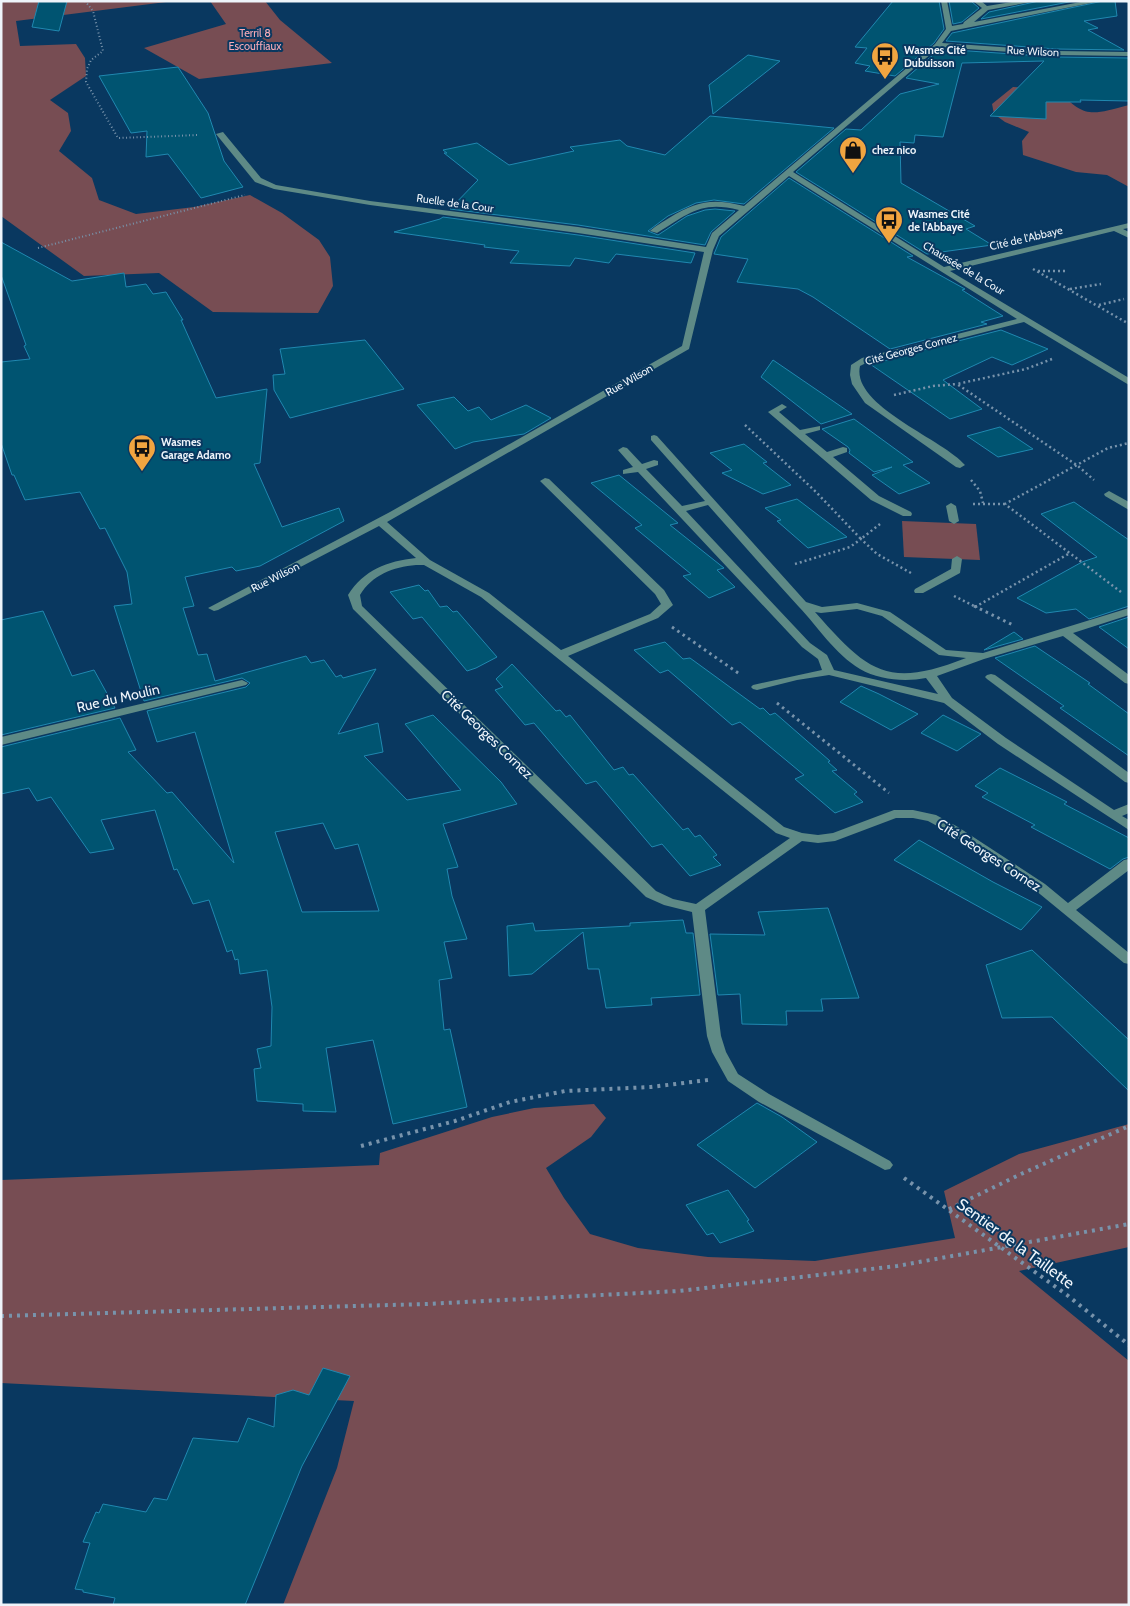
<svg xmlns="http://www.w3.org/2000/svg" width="1130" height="1606" font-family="Cabin,sans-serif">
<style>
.green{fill:#774d53}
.building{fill:#005471;stroke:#2088b0;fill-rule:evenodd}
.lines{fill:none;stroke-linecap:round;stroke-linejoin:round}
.path-far3{stroke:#7893ab;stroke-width:2;stroke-dasharray:1 2.5;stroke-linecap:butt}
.path-far2{stroke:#7893ab;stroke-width:2.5;stroke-dasharray:2 3;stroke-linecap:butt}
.path-far1{stroke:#7893ab;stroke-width:3;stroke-dasharray:2.5 4;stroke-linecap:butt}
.path{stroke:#7893ab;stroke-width:4;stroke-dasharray:3 5;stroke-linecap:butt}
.minor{fill:#5e8a86;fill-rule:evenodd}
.labels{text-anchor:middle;stroke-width:4;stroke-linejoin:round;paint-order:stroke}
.far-park-label{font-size:11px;fill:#f8abb6;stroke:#093860}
.far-poi-label{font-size:11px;font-weight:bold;fill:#eef4fa;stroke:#093860;text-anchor:start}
.far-street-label{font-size:11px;fill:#eef4fa;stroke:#093860}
.street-label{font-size:14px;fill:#eef4fa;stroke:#093860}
.near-street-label{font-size:16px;fill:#eef4fa;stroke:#093860}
</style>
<rect width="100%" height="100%" fill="#093860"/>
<g class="green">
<polygon points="1,1 174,1 16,21 20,46 76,44 85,58 86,76 50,100 68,113 71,131 59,151 92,178 99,200 136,214 194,207 250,195 282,213 319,240 330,257 333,286 318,313 213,312 159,273 84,276 1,216"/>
<polygon points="210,1 265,1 280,20 332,63 199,79 144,48 226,24"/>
<path d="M1013,87l43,2c30,30 34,26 73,16v82l-22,-12 -31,-3 -53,-17 -1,-14 7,-9 -24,-10 -11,-8 -2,-10z"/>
<polygon points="902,521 976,524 980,560 904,557"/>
<polygon points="594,1104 606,1118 591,1137 546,1168 564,1198 590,1234 638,1248 708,1257 815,1261 955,1238 944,1191 1019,1154 1129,1124 1129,1247 1019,1271 1129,1361 1129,1605 283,1605 337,1468 354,1401 1,1383 1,1180 379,1165 380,1153 492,1117 534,1108"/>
</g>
<g class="building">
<polygon points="39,1 67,1 59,31 32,27"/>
<polygon points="893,1 939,1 944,29 934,43 895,76 865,71 870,66 855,63 867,48 855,47"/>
<polygon points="949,1 971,1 979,8 962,22 953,24"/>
<polygon points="1039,1 1074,1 981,19 989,12"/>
<polygon points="1103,1 1115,1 1117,16 1084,21 1098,28 1088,30 1124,50 1056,49 946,41 952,33"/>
<polygon points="940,49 1056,57 1129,58 1129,101 1080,100 1081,102 1046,102 1046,119 990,116 1044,61 962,63 943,137 915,135 914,143 900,142 901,183 975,226 966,229 992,245 927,254 796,172 846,129 861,130 900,94 939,84 906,78"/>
<polygon points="748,55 780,61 713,114 709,85"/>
<polygon points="178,67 208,113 224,161 243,187 201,198 168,154 146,157 147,131 131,133 99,76"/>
<polygon points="710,116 834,128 744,204 714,200 696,203 668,216 648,231 658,235 687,216 705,210 715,209 735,211 711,232 705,245 578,225 450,209 478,180 444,153 447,153 443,150 477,143 509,165 574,151 570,147 620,140 627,146 665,155"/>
<polygon points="789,178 913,256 907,257 965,289 962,290 1003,316 981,322 987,324 890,349 813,297 798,289 737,282 748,259 714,254 721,237"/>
<polygon points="443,217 578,235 695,253 691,263 616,254 609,263 575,258 570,266 510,263 519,251 484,247 485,245 394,232 440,219"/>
<path d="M1,242l71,39 52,-8 2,14 20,-3 7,10 13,-2 17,28h-2l35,78 51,-9 -7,74 -6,1 28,63 57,-19 5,13 -84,45 -24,5 -4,-4 -47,10 9,29 -11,2 15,47 9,-1 8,27 91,-25 5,7 13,-3 12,17 5,-2 2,3 33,-9 -38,65 40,-11 5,29 -19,4 43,44 54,-10 -56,-66 28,-9 68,67 16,22 -74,20 15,43 -11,2 5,27 15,43 -23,3 8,36 -13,2 5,50 6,-1 17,78 -74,17 -20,-84 -47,8 10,64 -33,-1v-7l-46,-3 -3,-32 7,-1 -4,-19 14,-3 1,-39 -5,-37 -27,4 -2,-15 -3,1 -3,-10 -5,2 -18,-52 -16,4 -16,-35 -3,1 -19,-60 -54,10 13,29 -24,4 -39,-56 -14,4 -8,-13 -28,6v-47l119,-29 16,32 -8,2 39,41 5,-1 62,71 -39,-131 -38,10 -10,-31 99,-24 4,-4 -8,-5 -98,23 -30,-95 18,-2 -5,-32 -22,-44 -5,1 -20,-37 -55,8 -11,-25h-2l-11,-32v-81l29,-3 -6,-13 2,-1 -25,-70zM323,823l12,26 23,-5 21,67 -77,1 -27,-80z"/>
<polygon points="1001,330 1048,349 1012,365 992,357 943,380 982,409 950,419 870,364 901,357 900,356"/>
<polygon points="365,340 404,389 290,418 274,390 273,375 285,374 280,349"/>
<polygon points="773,360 852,414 821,424 761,377"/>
<polygon points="454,397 468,411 479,407 491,420 526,405 551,418 524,434 473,442 455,449 417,405"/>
<polygon points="854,419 913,462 903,465 930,483 899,494 872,475 892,467 874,472 849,453 850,450 848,447 822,429"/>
<polygon points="1000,427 1033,449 998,457 967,436"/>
<polygon points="744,444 767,462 763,463 791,485 763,494 722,473 732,470 710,453"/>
<polygon points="619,475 678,523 670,525 724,568 717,570 735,587 709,598 683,576 691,574 635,528 642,525 591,483"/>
<polygon points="797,499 847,537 808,548 777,521 781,520 765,508"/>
<polygon points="1074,502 1129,540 1129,606 1089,619 1076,609 1046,613 1017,598 1082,562 1097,557 1041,514"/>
<polygon points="419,585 425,591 428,590 440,607 447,606 453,612 457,611 497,657 476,668 467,671 422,617 413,619 390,592"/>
<polygon points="43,611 72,676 94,670 115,708 1,735 1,620"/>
<polygon points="1129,617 1129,649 1099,627"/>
<polygon points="1014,632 1023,639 984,650"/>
<polygon points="665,642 683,659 690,658 760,709 763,708 770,715 775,713 830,761 828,762 837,770 832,771 857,792 854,794 863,802 835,813 795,779 804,775 740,722 732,725 668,670 660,673 634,650"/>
<polygon points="1035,646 1090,683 1088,684 1129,714 1129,756 1060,708 1064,706 995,658"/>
<polygon points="512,664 556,711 560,710 566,717 570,715 614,770 623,767 629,775 633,774 683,830 688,828 695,837 700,835 717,855 713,857 721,865 690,876 662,844 652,847 596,781 586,784 534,723 525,725 495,690 503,687 496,679"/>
<polygon points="861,686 879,694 918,714 891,730 840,702"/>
<polygon points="943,715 981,734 957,751 921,733"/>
<polygon points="1000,768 1067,802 1064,804 1129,838 1129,857 1123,859 1110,869 1031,827 1035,825 982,797 988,793 975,786"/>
<polygon points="919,840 993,882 1042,907 1021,930 894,860"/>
<polygon points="828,908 859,998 821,999 823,1011 786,1011 787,1025 742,1024 740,994 718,995 710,934 765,935 758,912"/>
<polygon points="683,920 686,933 693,933 700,995 651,998 652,1005 606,1008 599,969 588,969 583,932 532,974 509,976 507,926 533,923 535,931 630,926 630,923"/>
<polygon points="1032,950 1129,1040 1129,1091 1052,1017 1002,1018 986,965"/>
<polygon points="757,1103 782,1117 817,1142 755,1188 697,1145"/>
<polygon points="728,1190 749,1220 747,1221 754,1231 720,1243 713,1233 707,1235 686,1205"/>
<polygon points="323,1368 350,1376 302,1466 245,1605 113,1605 115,1598 83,1592 83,1590 75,1589 90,1543 83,1542 96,1512 99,1513 103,1504 146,1512 154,1498 167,1500 193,1438 238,1442 248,1418 274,1427 276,1395 293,1390 309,1395"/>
</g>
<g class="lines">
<g class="path-far3">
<polyline points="85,1 93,11 103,51 91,60 87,69 86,82 118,138 199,135"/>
<polyline points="38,248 245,195"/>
</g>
<g class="path-far2">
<polyline points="1033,269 1129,324"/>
<polyline points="1038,271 1068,271"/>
<polyline points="1070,289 1101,284"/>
<polyline points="1099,305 1124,299"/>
<polyline points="1052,359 1026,369 957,384 1078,466 1094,480"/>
<polyline points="894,395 933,386 957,384"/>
<polyline points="745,425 816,492 861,539 880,524"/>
<polyline points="971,480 980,491 983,503"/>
<polyline points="973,504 1005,504"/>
<polyline points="795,564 850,547 861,539 877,554 911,573"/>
<polyline points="1121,592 1005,504 1108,448 1129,443"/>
<polyline points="954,596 976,607"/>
<polyline points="975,607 1070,553"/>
</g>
<g class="path-far1">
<polyline points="974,606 1013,625"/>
<polyline points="975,607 977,606"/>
<polyline points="672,627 741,675"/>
<polyline points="777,703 889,793"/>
</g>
<g class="path">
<polyline points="361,1146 455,1121 510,1102 565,1091 651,1087 708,1080"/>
<polyline points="904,1178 1067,1295 1129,1345"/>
<polyline points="949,1209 1021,1174 1129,1126"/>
<polyline points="1,1316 426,1304 679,1291 897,1266 1129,1224"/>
</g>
<g class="minor">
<path d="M941,1h6l5,25 11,-2 1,-2 18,-14 -9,-7h8l6,5 31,-5h19l-49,9 -14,12 112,-21h15l-150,30 -9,12 114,8 73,1v4l-73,-1 -117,-8 -146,125 151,95 185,-44v5l-6,1 6,3v6l-15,-7 -164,40 179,107v7l-105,-63 -156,40 -8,4c-9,40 83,73 105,99l-5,3 -4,-1 -91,-64 -13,-19 -2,-9 1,-10 11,-7 155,-39 -228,-143 -70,60 -6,14 -24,99 -302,173 43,38 59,33 72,57 89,-36 11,-10 -6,-10 -115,-113 5,-3 4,1 115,111 9,15 -15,13 -90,38 216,171 18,6 16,2 15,-2 61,-23h19l23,5 22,12 87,57 23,19 56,-43 5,-1v11l-53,40 53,43v11l-5,-1 -89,-73 -85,-57 -22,-12 -15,-3h-17l-61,23 -17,2 -16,-2 -97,69 16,126 5,16 12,22 31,20 121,67 3,4 -3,4 -5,1 -126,-68 -31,-21 -16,-29 -5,-16 -15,-124 -28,-7 -18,-8 -293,-288 -5,-14c16,-25 39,-34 68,-37l-37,-32 -161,84 -4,1 -6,-3 182,-96 292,-166 22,-94 -126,-19 -208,-28 -96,-16 -19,-7 -39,-48 7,-2 38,46 15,7 94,16 208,26 128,20 6,-14 27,-23c-38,-10 -51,4 -82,23l-7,-2c5,-5 13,-9 19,-13 28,-17 43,-20 75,-12l191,-162 11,-15zM416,565h8l57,32 295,236 14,5 -94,66 -23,-5 -17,-8 -294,-285 -2,-11c12,-20 33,-28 56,-30z"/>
<polygon points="1125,1 1129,1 1129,3 1126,2"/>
<polygon points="782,404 787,407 779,412 800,430 820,426 820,430 805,434 827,452 843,447 847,448 847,452 833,457 879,496 911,512 912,514 911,516 903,516 871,500 768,412"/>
<path d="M654,435l3,1 149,166 16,5 35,-4 33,9 56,38 37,3 146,-45v7l-56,18 56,42v9l-4,-1 -62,-47 -79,23 -47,17 15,22 54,40 108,72 15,-6v9l-7,3 7,4v10l-131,-86 -54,-41 -115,-28 -32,5 -40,10 -4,-1 -2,-2 2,-2 69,-15 -4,-11 -16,-12 -164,-175 -15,2v-4l10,-3 -15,-17 5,-3 4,1 15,16 12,-4 4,1v4l-12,4 36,37 23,-5 -54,-61v-4zM708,505c30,34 60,68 91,102 19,20 36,47 61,62 19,11 45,13 66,9l12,16 -104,-24 -7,-15 -17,-12 -124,-132zM857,609l25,7 57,39 27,3c-79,31 -98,14 -151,-46l6,1z"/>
<polygon points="1109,491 1129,502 1129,510 1105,496 1104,494"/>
<polygon points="951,503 956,506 959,521 954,524 949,521 946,506"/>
<polygon points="957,556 962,559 960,573 923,593 915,593 914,591 915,589 951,569 952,559"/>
<polygon points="991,674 995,675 1129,773 1129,783 1125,782 987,679 985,677 987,675"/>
<polygon points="242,680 248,683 246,685 1,745 1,737"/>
</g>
</g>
<defs>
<g id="bus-pin" transform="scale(1.4375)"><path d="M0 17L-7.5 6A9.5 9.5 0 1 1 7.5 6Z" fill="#f1a540" stroke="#093860"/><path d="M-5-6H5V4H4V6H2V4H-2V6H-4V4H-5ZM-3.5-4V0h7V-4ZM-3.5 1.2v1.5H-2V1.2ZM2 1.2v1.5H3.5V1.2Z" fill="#111"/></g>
<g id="shop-pin" transform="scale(1.4375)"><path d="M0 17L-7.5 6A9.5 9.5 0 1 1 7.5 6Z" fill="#f1a540" stroke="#093860"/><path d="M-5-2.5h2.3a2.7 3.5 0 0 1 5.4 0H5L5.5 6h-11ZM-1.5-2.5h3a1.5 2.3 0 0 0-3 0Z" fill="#111"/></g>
</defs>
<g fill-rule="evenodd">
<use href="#bus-pin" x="885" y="56"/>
<use href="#shop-pin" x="853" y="150"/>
<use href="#bus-pin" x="889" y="220"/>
<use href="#bus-pin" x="142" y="448"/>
</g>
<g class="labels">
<g class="far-park-label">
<text x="255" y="37">Terril 8<tspan x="255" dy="13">Escouffiaux</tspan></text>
</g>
<g class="far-poi-label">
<text x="904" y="54">Wasmes Cité<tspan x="904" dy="13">Dubuisson</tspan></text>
<text x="872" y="154">chez nico</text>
<text x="908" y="218">Wasmes Cité<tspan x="908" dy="13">de l'Abbaye</tspan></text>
<text x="161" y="446">Wasmes<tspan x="161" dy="13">Garage Adamo</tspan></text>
</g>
<g class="far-street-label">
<text transform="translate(1033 51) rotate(3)" y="4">Rue Wilson</text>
<text transform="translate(455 203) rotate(8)" y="4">Ruelle de la Cour</text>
<text transform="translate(1026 238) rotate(-13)" y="4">Cité de l'Abbaye</text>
<text transform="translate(964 268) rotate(31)" y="4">Chaussée de la Cour</text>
<text transform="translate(911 349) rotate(-15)" y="4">Cité Georges Cornez</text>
<text transform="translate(629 380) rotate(-30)" y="4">Rue Wilson</text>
<text transform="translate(275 577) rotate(-27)" y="4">Rue Wilson</text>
</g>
<g class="street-label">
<text transform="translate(118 698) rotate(-13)" y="5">Rue du Moulin</text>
<text transform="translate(487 734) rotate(44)" y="5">Cité Georges Cornez</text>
<text transform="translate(989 855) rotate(33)" y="5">Cité Georges Cornez</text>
</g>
<g class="near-street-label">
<text transform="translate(1016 1243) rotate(36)" y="6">Sentier de la Taillette</text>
</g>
</g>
<rect width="1130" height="1606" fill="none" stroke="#eef4fa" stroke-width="5"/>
</svg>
